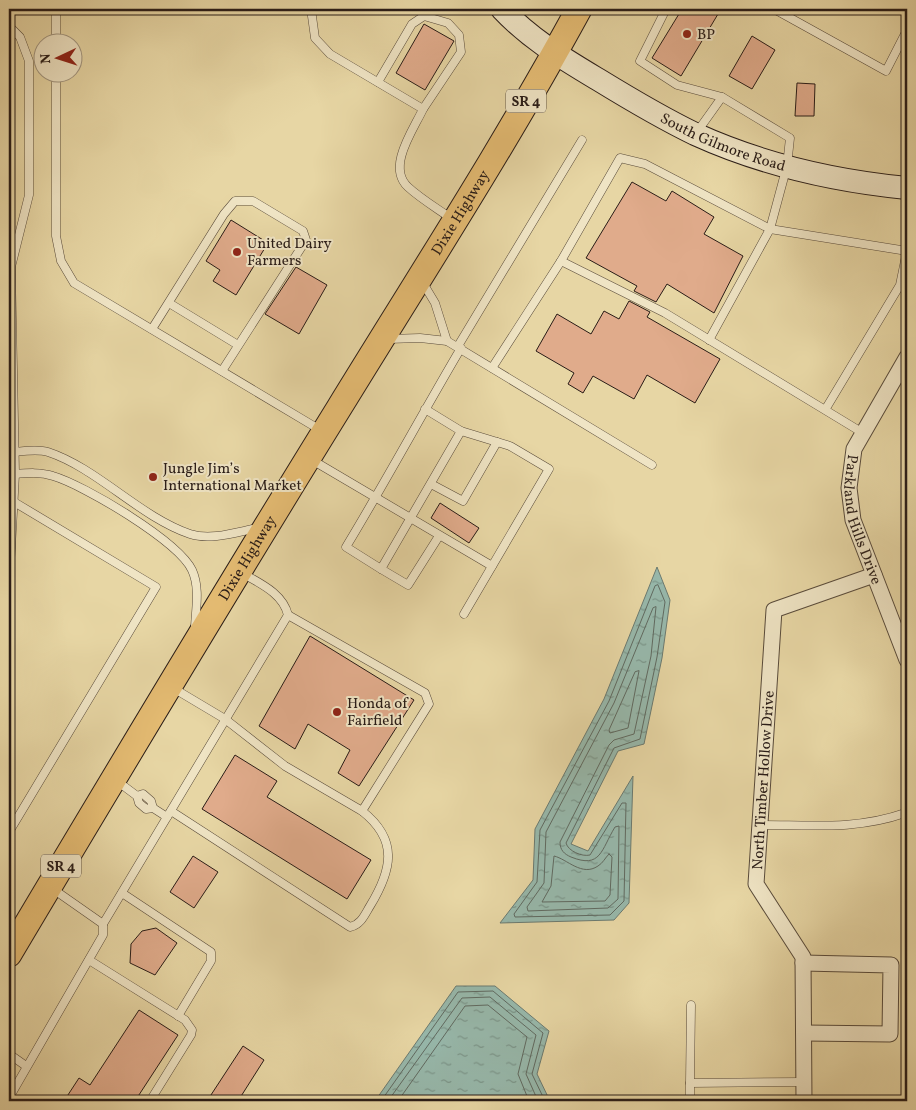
<svg xmlns="http://www.w3.org/2000/svg" width="916" height="1110" font-family="Vollkorn,serif">
<style>
.water{fill:url(#water-ripples);stroke:#6b7a70}
.lines{fill:none;stroke-linecap:round;stroke-linejoin:round}
.shore{stroke:#606a61;stroke-width:1}
.building{fill:#e0ab8b;stroke:#291c17}
.lane-casing{stroke:#584a3a;stroke-width:9}
.street-casing{stroke:#584a3a;stroke-width:17}
.secondary-casing{stroke:#291c17;stroke-width:24}
.primary-casing{stroke:#291c17;stroke-width:27}
.lane{stroke:#efe4c4;stroke-width:8}
.street{stroke:#efe4c4;stroke-width:15}
.secondary{stroke:#efe4c4;stroke-width:22}
.primary{stroke:#e4bb72;stroke-width:25}
.poi-dot{fill:#8f2418;stroke:#efe4c4;stroke-width:2}
.labels{text-anchor:middle;stroke-width:4;stroke-linejoin:round;paint-order:stroke}
.shield{fill:#efe4c4;stroke:#64584b;stroke-width:1}
.shield-label{font-size:14px;font-weight:bold;fill:#291c17}
.poi-label{font-size:15px;fill:#291c17;stroke:#efe4c4;text-anchor:start}
.street-label{font-size:15px;fill:#291c17;stroke:#efe4c4}
</style>
<defs>
<pattern id="water-ripples" width="26" height="14" patternUnits="userSpaceOnUse" patternTransform="scale(1.25)"><rect width="26" height="14" fill="#97b8ab"/><path d="M2 4q2-2 4 0t4 0M15 11q2-2 4 0t4 0" fill="none" stroke="#7b958a"/></pattern>
</defs>
<rect width="100%" height="100%" fill="#e7d6a4"/>
<filter id="stains"><feTurbulence type="fractalNoise" baseFrequency=".004" numOctaves="4"/><feColorMatrix values="0 0 0 0 .2 0 0 0 0 .09 0 0 0 0 .02 0 0 0 .5 -.17"/></filter>
<radialGradient id="worn" r=".72"><stop offset=".6" stop-color="#630" stop-opacity="0"/><stop offset="1" stop-color="#630" stop-opacity=".3"/></radialGradient>
<g class="water">
<polygon points="657,567 670,600 662,658 644,744 618,751 571,844 588,851 633,776 629,903 614,920 500,923 533,880 535,829 604,699"/>
<polygon points="456,986 495,986 549,1031 537,1074 550,1101 375,1101"/>
</g>
<g class="lines">
<g class="shore">
<path d="M658,585l7,17 -8,55 -17,82 -26,9 -48,95c2,8 16,14 24,12l32,-52h4l-2,98 -14,14 -95,2 -1,-3 23,-32 3,-52 69,-129 46,-115z"/>
<path d="M656,607l-5,49 -17,78 -20,6 -5,5 -49,97c0,8 4,12 11,15 30,12 30,-7 44,-30l4,-1 -1,73 -10,9 -80,3 -1,-4 17,-24 2,-51 68,-129 39,-95z"/>
<polygon points="639,671 628,728 610,733 609,730 635,672"/>
<path d="M609,854l3,3 -2,38 -5,6 -63,1 9,-16 3,-30c13,3 28,21 44,10 5,-3 7,-8 11,-12z"/>
<polyline points="381,1101 458,992 493,991 543,1033 532,1074 545,1101"/>
<polyline points="388,1101 462,998 490,997 536,1035 526,1074 538,1101"/>
<polyline points="398,1101 465,1006 488,1005 527,1037 518,1074 529,1101"/>
</g>
</g>
<g class="building">
<polygon points="682,9 721,9 681,76 652,58"/>
<polygon points="424,24 454,41 425,90 396,73"/>
<polygon points="752,36 775,50 752,89 729,76"/>
<polygon points="797,83 815,84 814,116 795,116"/>
<polygon points="632,182 666,201 672,191 714,217 704,234 743,256 714,313 667,284 656,302 634,291 637,286 586,258"/>
<polygon points="231,220 268,243 236,295 213,281 220,270 206,261"/>
<polygon points="296,267 327,285 299,334 265,314"/>
<polygon points="629,301 650,312 647,317 720,359 695,403 647,375 634,399 593,376 583,393 568,384 574,373 536,351 557,314 591,334 604,311 619,319"/>
<polygon points="440,503 479,528 469,543 431,518"/>
<polygon points="310,636 414,700 359,786 338,773 350,750 308,724 295,749 259,726"/>
<polygon points="235,755 277,781 267,797 371,860 347,899 202,809"/>
<polygon points="193,856 218,872 194,908 170,892"/>
<polygon points="156,928 177,943 155,975 130,963 131,944 142,931"/>
<polygon points="139,1010 178,1035 135,1101 64,1101 79,1078 90,1085"/>
<polygon points="243,1046 264,1060 238,1101 207,1101"/>
</g>
<g class="lines">
<g class="lane-casing">
<g id="lane">
<path d="M311,9l4,29 15,16 93,55c-9,20 -37,58 -15,78 13,12 30,22 44,32"/>
<polyline points="666,9 640,61 677,85 722,97 790,138 787,166 770,229 709,340"/>
<polyline points="774,9 886,71 907,30"/>
<polyline points="9,26 20,37 29,61 29,195 11,267 15,474 9,585"/>
<polyline points="56,42 56,9"/>
<polyline points="56,72 56,236 61,261 74,283 322,431"/>
<polyline points="378,82 412,24 424,16 448,23 459,35 461,52 423,109"/>
<polyline points="697,132 722,97"/>
<polyline points="423,283 435,303 447,341"/>
<polyline points="169,303 238,345"/>
<polyline points="152,329 224,214 235,201 253,201 303,231 306,240 222,371"/>
<polyline points="388,339 420,338 447,341 652,465"/>
<polyline points="458,346 582,140"/>
<polyline points="492,368 561,261"/>
<path d="M425,409l36,22 -80,138 -35,-22c40,-66 76,-133 115,-199"/>
<polyline points="825,410 900,285 907,251 770,229 645,164 620,158 561,261 665,313 863,433"/>
<polyline points="461,431 510,446 549,469 464,614"/>
<path d="M14,452c10,-1 24,-3 34,0 49,16 92,65 142,82 21,7 47,-2 68,-6"/>
<polyline points="312,460 492,566"/>
<path d="M15,474c13,-1 26,-2 38,2 31,9 125,65 139,94 8,17 4,38 3,57"/>
<polyline points="431,484 463,501 497,442"/>
<polyline points="381,569 408,585 439,536"/>
<polyline points="173,688 225,719 285,766 362,811 429,704 425,693 288,615"/>
<polyline points="117,781 137,796 139,803 146,809 153,808 167,817"/>
<polyline points="137,796 143,794 151,801 153,808"/>
<path d="M171,811l179,116c11,-2 15,-13 20,-21 22,-36 29,-66 -8,-95"/>
<path d="M761,825c50,0 96,5 144,-12"/>
<polyline points="9,832 156,587 14,502"/>
<polyline points="122,893 211,952 211,961 178,1016"/>
<path d="M103,924l185,-309c-5,-22 -29,-32 -46,-42"/>
<polyline points="89,960 185,1020 192,1030 191,1035 150,1101"/>
<polyline points="9,1054 26,1066"/>
<polyline points="690,1083 691,1005"/>
<polyline points="9,1098 103,935 103,924 53,889"/>
<polyline points="690,1101 690,1083 804,1082"/>
</g>
</g>
<g class="street-casing">
<g id="street">
<path id="s1" d="M907,357l-53,92 -5,39 4,32 54,140"/>
<polyline points="803,963 891,965 890,1034 804,1033"/>
<path id="s2" d="M804,1101l-1,-144 -47,-73 18,-274 100,-35"/>
</g>
</g>
<g class="secondary-casing">
<g id="secondary">
<path id="s3" d="M502,9c28,30 62,50 97,71 31,19 63,38 96,54 66,30 140,47 212,54"/>
</g>
</g>
<g class="primary-casing">
<g id="primary">
<path id="s4" d="M9,954c109,-183 218,-365 330,-546 81,-132 166,-263 240,-399"/>
</g>
</g>
<use href="#lane" class="lane"/>
<use href="#street" class="street"/>
<use href="#secondary" class="secondary"/>
<use href="#primary" class="primary"/>
</g>
<g class="poi-dot">
<circle cx="687" cy="34" r="5"/>
<circle cx="237" cy="252" r="5"/>
<circle cx="153" cy="477" r="5"/>
<circle cx="337" cy="712" r="5"/>
</g>
<g class="labels">
<g class="shield">
<rect x="506" y="89.5" width="40" height="23" rx="4"/>
<rect x="41" y="854.5" width="40" height="23" rx="4"/>
</g>
<g class="shield-label">
<text x="526" y="106">SR 4</text>
<text x="61" y="871">SR 4</text>
</g>
<g class="poi-label">
<text x="697" y="39">BP</text>
<text x="247" y="248">United Dairy<tspan x="247" dy="17">Farmers</tspan></text>
<text x="163" y="473">Jungle Jim’s<tspan x="163" dy="17">International Market</tspan></text>
<text x="347" y="708">Honda of<tspan x="347" dy="17">Fairfield</tspan></text>
</g>
<g class="street-label">
<text dy="5" stroke="none"><textPath href="#s3" startOffset="260">South Gilmore Road</textPath></text>
<text dy="5" stroke="none"><textPath href="#s4" startOffset="868">Dixie Highway</textPath></text>
<text dy="5" stroke="none"><textPath href="#s1" startOffset="179">Parkland Hills Drive</textPath></text>
<text dy="5" stroke="none"><textPath href="#s4" startOffset="462">Dixie Highway</textPath></text>
<text dy="5" stroke="none"><textPath href="#s2" startOffset="335">North Timber Hollow Drive</textPath></text>
</g>
</g>
<rect width="916" height="1110" fill="none" stroke="#e7d6a4" stroke-width="30"/>
<rect x="10" y="10" width="896" height="1090" fill="none" stroke="#291c17" stroke-width="2.5"/>
<rect x="15" y="15" width="886" height="1080" fill="none" stroke="#291c17"/>
<g transform="translate(58 58) rotate(266)"><circle r="24" fill="#efe4c4" stroke="#a0947f"/>
<path d="M0-4L9 19L0 12L-9 19Z" fill="#8f2418"/>
<text y="-8" font-size="14" font-weight="bold" text-anchor="middle" fill="#291c17">N</text>
</g>
<rect width="100%" height="100%" filter="url(#stains)"/>
<rect width="100%" height="100%" fill="url(#worn)"/>
</svg>
